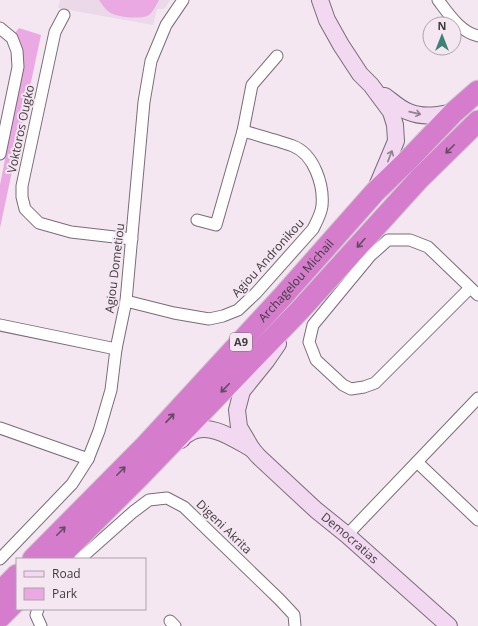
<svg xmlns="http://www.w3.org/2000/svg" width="478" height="626" font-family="'Open Sans',sans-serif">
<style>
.built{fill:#ebd8e8}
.green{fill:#eaa9e2}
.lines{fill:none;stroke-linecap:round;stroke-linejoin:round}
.street-casing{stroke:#786d77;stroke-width:13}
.secondary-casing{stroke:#786d77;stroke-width:18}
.highway-casing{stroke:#cdcccd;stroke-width:23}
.street{stroke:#fff;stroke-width:11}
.secondary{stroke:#f2d8f0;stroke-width:16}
.highway{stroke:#d57dcc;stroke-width:21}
.oneway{stroke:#90828f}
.oneway2{stroke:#654c62}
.labels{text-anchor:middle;stroke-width:4;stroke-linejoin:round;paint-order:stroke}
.shield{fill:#f4e7f2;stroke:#766f75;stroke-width:1}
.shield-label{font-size:11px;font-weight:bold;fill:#403b3f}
.street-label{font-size:12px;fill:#403b3f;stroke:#f4e7f2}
</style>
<rect width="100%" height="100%" fill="#f4e7f2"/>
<polygon class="built" points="60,0 170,0 164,9 157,9 153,25 58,8"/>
<g class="green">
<path d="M99,0h60c-2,4 -7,13 -10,15 -8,5 -33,2 -40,-3 -4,-3 -7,-8 -10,-12z"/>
<polygon points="19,28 41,35 0,228 0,185 23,66 22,47 15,33"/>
</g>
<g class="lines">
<g class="street-casing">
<g id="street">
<path d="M438,0c10,13 22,32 40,36"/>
<polyline points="64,15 55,32 22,186 22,197 25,209 39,223 71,232 132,239"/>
<polyline points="0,28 12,38 17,51 18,67 0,154"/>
<polyline points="197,220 216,225 243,131 252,85 277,56"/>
<polyline points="470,288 375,383 364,387 351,389 343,385 316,360 309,342 313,325 370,256 388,240 410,240 428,247 478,295"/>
<path d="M126,301l48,12 35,6 14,-3 15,-6 18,-17 57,-64c4,-8 8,-15 9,-23 2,-21 -8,-52 -29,-60 -5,-2 -10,-3 -15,-5 -12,-3 -23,-7 -35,-10"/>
<polyline points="0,325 116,349"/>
<polyline points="0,428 88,459"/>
<polyline points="417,462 478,520"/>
<polyline points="347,535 478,398"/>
<polyline points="0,559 72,484 88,459 99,431 111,390 116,349 126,301 144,102 151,61 166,25 183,0"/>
<polyline points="80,559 133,512 149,500 167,498 184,507 280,600 294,615 295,626"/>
<polyline points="38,609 36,615 41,626"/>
<polyline points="170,621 175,626"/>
</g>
</g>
<g class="secondary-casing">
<g id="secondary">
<polyline points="320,0 327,20 341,45 360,74 371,85 391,112 395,125 396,141 377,186"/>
<path d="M385,96c7,5 15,13 24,16 14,6 30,3 45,0"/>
<path id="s1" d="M278,344l-11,16 -25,31 -5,19 2,17 13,22 6,7 58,54 31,25 102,91"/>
<path d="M181,440c2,-2 4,-5 7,-6 20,-14 46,5 64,15"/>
</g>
</g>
<g class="highway-casing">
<g id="highway">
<path id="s2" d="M33,559l111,-112 139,-151 92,-104 33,-32 46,-48 24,-21"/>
<polyline points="57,559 139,477 301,309 419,179 478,121"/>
<polyline points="0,592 17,575"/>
<polyline points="0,617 17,600"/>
</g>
</g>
<use href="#street" class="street"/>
<use href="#secondary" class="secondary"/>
<use href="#highway" class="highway"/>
</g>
<defs><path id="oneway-shaft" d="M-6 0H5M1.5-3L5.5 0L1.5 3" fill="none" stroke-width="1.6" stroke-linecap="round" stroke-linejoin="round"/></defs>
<g class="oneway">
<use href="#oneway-shaft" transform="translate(415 113) rotate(13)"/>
<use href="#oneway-shaft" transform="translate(390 156) rotate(-69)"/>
</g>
<g class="oneway2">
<use href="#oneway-shaft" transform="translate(450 149) rotate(135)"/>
<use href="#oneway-shaft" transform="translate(361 243) rotate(132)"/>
<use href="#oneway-shaft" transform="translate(225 388) rotate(134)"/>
<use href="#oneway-shaft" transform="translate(170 418) rotate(-47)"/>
<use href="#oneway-shaft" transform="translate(121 471) rotate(-45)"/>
<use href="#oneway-shaft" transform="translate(61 531) rotate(-45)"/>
</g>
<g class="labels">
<rect class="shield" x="230" y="333" width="22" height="18" rx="3"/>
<g class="shield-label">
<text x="241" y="346">A9</text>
</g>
<g class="street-label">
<text transform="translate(21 129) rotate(-78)" y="4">Voktoros Ougko</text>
<text transform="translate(268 258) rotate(-48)" y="4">Agiou Andronikou</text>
<text transform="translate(115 268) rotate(-83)" y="4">Agiou Dometiou</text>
<text dy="4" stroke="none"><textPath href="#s2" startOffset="383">Archagelou Michail</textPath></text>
<text transform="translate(224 527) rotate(44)" y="4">Digeni Akrita</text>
<text dy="4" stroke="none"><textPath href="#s1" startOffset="254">Democratias</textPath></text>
</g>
</g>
<rect x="16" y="558" width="130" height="52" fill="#f4e7f2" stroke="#aca2aa"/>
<rect x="24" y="571" width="20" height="6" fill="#f2d8f0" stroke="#aca2aa"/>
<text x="52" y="578" font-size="12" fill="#403b3f">Road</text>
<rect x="24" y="588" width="20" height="12" fill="#eaa9e2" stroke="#aca2aa"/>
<text x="52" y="598" font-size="12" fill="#403b3f">Park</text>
<g transform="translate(442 36)"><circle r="19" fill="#f4e7f2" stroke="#aca2aa"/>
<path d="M0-3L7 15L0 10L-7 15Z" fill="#3d8276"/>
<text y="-6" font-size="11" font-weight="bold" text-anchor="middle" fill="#403b3f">N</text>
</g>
</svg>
